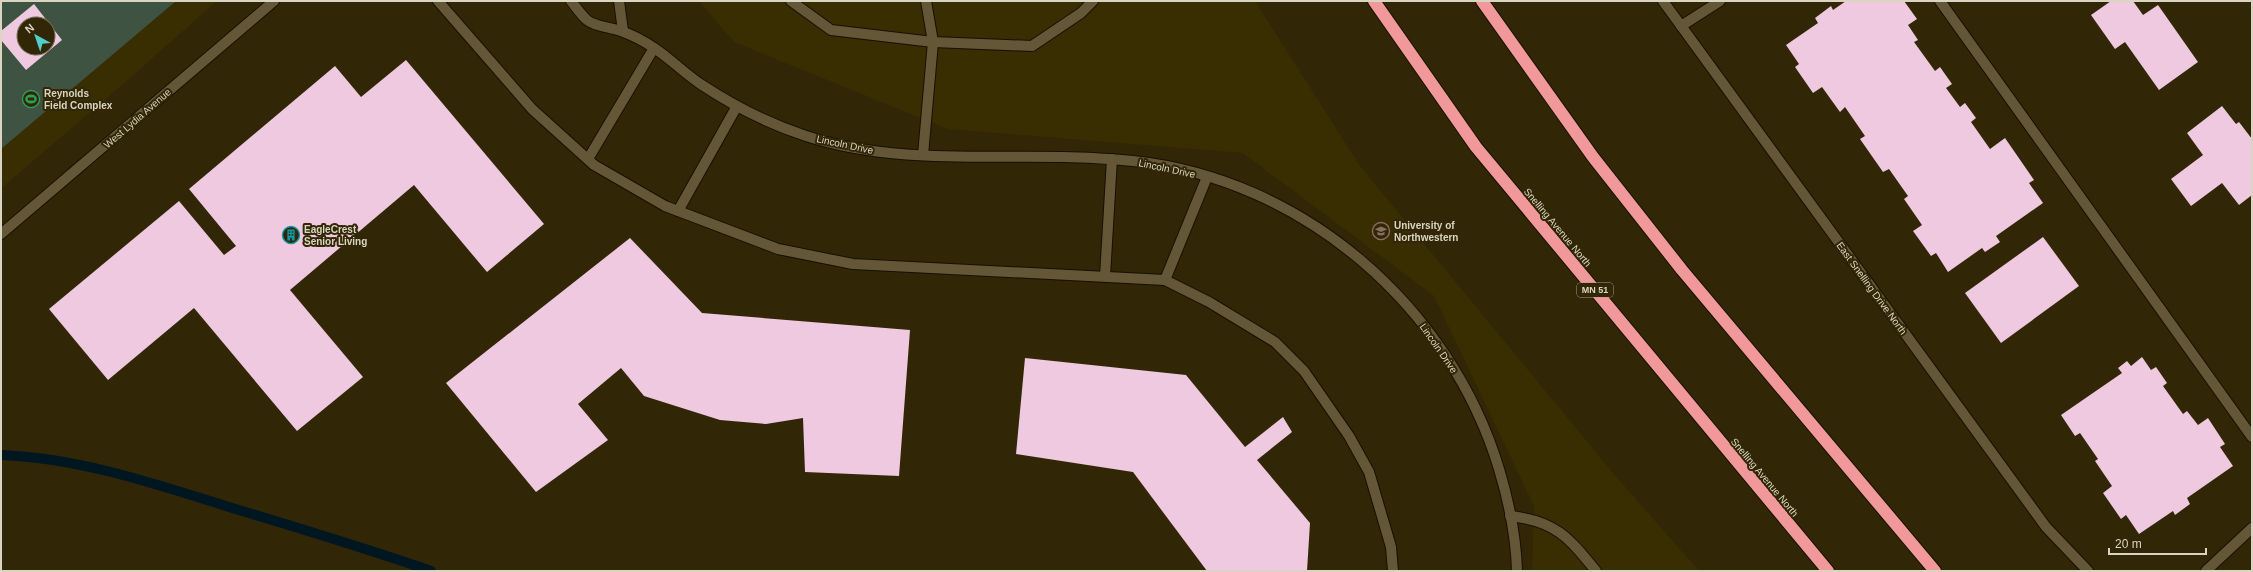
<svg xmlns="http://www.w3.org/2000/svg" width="2253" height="572" font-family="Arial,sans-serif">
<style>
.built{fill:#392d02;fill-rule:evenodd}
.pitch{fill:#3f5343;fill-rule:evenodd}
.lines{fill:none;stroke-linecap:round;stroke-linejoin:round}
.stream{stroke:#001722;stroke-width:10}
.building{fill:#eec9df;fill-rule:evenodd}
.minor-casing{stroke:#171000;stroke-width:12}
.highway-casing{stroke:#171000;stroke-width:14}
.minor{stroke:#635737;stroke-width:10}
.highway{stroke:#f1989a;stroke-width:12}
.labels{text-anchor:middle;stroke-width:4;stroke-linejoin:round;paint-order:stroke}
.shield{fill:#312706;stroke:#a7a08a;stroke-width:1}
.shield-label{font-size:9px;font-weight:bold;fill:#dad4c2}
.poi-label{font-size:10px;font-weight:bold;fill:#dad4c2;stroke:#312706;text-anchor:start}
.street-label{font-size:10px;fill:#dad4c2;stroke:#312706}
</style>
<rect width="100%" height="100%" fill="#312706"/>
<g class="built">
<path d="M1,1h216l-118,104 -98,83zM24,24h24v24h-24z"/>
<polygon points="699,1 1255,1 1360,166 1613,473 1699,571 1532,571 1534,506 1434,296 1243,153 948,129 734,42"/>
</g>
<path class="pitch" d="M1,1h175l-175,148zM24,24h24v24h-24z"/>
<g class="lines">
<path class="stream" d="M1,455c78,3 151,28 225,51 68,21 137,41 205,65"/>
</g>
<g class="building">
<polygon points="1846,1 1904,1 1917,19 1908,25 1918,40 1914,42 1935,71 1940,67 1952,84 1946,88 1960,107 1965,103 1976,118 1971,122 1990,149 2005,138 2034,180 2029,183 2043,203 1996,236 2000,242 1985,252 1982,248 1948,272 1936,253 1931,256 1913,231 1922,225 1904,199 1908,196 1889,169 1883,172 1860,139 1865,136 1845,107 1840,112 1822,87 1813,93 1795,67 1799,64 1786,45 1818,23 1815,18 1831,6 1833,10"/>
<polygon points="2111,1 2133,1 2143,15 2158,5 2198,62 2159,90 2125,42 2115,49 2091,15"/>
<path d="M34,4l28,36 -36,30 -25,-30v-9zM24,24h24v24h-24z"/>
<polygon points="406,60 544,224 487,272 414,185 290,290 363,377 297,431 194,308 108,380 49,309 179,201 224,255 236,246 189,189 335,66 361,97"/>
<polygon points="2222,106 2236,124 2239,122 2252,139 2252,195 2239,205 2222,183 2191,206 2171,179 2203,155 2187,133"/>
<polygon points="2043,237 2079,286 2001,343 1965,293"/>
<polygon points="630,238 702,313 910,330 899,476 805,472 803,418 766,424 720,420 644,396 621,368 578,404 608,440 536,492 446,383"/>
<polygon points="2142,357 2151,370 2156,367 2167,383 2163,386 2183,414 2187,411 2198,425 2208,418 2225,444 2220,447 2233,466 2187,498 2190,504 2175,515 2173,511 2139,534 2126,515 2121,519 2103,493 2112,486 2095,461 2098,459 2080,433 2075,436 2061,415 2122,373 2118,368 2127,361 2131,366"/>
<polygon points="1025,358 1186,375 1245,447 1283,417 1292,432 1257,460 1310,523 1307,571 1207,571 1133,472 1016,454"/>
</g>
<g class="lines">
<g class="minor-casing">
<g id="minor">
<polyline points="438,1 532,109 594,165 665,206 778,249 853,264 1165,280 1209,302 1275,342 1304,371 1349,436 1369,472 1391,547 1393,571"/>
<path d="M571,1c5,6 10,14 16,19 8,7 24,7 34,11 11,4 23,10 33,17 17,11 31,26 48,37 32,21 67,39 104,51 105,34 219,13 327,25 171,18 317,146 366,308 10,33 17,67 18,102"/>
<polyline points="619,1 623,31"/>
<polyline points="791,1 831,30 933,42 1032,46 1081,13 1093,1"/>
<polyline points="1663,1 2046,527 2088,571"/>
<polyline points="1940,1 2252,437"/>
<polyline points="1681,26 1720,1"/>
<polyline points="923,155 933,42 926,1"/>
<polyline points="588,159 654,48"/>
<polyline points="678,211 737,106"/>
<polyline points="1,234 274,1"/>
<polyline points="1105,276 1112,159"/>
<polyline points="1165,280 1207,177"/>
<path d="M1510,516c46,5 59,22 86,55"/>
<polyline points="2206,571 2252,528"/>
</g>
</g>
<g class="highway-casing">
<g id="highway">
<polyline points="1374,1 1476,147 1828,571"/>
<polyline points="1482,1 1593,157 1682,270 1935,571"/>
</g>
</g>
<use href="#minor" class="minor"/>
<use href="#highway" class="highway"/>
</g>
<defs>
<g id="stadium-ring" transform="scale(0.9)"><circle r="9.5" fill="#312706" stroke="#2e9e5b" stroke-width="1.5"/><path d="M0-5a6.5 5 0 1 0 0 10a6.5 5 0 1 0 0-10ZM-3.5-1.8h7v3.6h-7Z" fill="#2e9e5b"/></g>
<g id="university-ring" transform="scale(0.9)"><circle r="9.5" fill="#312706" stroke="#8d6e63" stroke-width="1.5"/><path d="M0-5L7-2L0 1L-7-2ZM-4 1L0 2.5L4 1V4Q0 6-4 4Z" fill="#8d6e63"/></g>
<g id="building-ring" transform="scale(0.9)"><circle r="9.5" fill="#312706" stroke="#0f9aa8" stroke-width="1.5"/><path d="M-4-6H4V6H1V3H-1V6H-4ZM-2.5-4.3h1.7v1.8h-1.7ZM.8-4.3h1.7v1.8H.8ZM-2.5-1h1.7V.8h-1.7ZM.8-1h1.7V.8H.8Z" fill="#0f9aa8"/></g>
</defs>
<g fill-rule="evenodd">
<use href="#stadium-ring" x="31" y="99"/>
<use href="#university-ring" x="1381" y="231"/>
<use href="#building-ring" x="291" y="235"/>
</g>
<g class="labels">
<rect class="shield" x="1577" y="283" width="36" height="14" rx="3"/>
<g class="shield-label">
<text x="1595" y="293">MN 51</text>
</g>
<g class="poi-label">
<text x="44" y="97">Reynolds<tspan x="44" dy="12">Field Complex</tspan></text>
<text x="1394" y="229">University of<tspan x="1394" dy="12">Northwestern</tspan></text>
<text x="304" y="233">EagleCrest<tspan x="304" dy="12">Senior Living</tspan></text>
</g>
<g class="street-label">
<text transform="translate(137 118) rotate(-41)" y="4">West Lydia Avenue</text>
<text transform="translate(845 144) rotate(12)" y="4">Lincoln Drive</text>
<text transform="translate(1167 168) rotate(12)" y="4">Lincoln Drive</text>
<text transform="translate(1558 227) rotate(50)" y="4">Snelling Avenue North</text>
<text transform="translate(1872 288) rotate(54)" y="4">East Snelling Drive North</text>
<text transform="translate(1439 348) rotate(55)" y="4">Lincoln Drive</text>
<text transform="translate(1765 477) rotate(50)" y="4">Snelling Avenue North</text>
</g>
</g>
<rect width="2253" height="572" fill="none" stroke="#dad4c2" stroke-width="4"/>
<g transform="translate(36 36) rotate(320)"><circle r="19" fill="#312706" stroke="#756c51"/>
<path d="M0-3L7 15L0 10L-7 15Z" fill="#53cdcb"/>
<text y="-6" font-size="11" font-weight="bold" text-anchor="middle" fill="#dad4c2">N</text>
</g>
<path d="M2109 548v6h97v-6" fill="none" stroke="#dad4c2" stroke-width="2"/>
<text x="2115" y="548" font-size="12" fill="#dad4c2" stroke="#312706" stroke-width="3" paint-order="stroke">20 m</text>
</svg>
